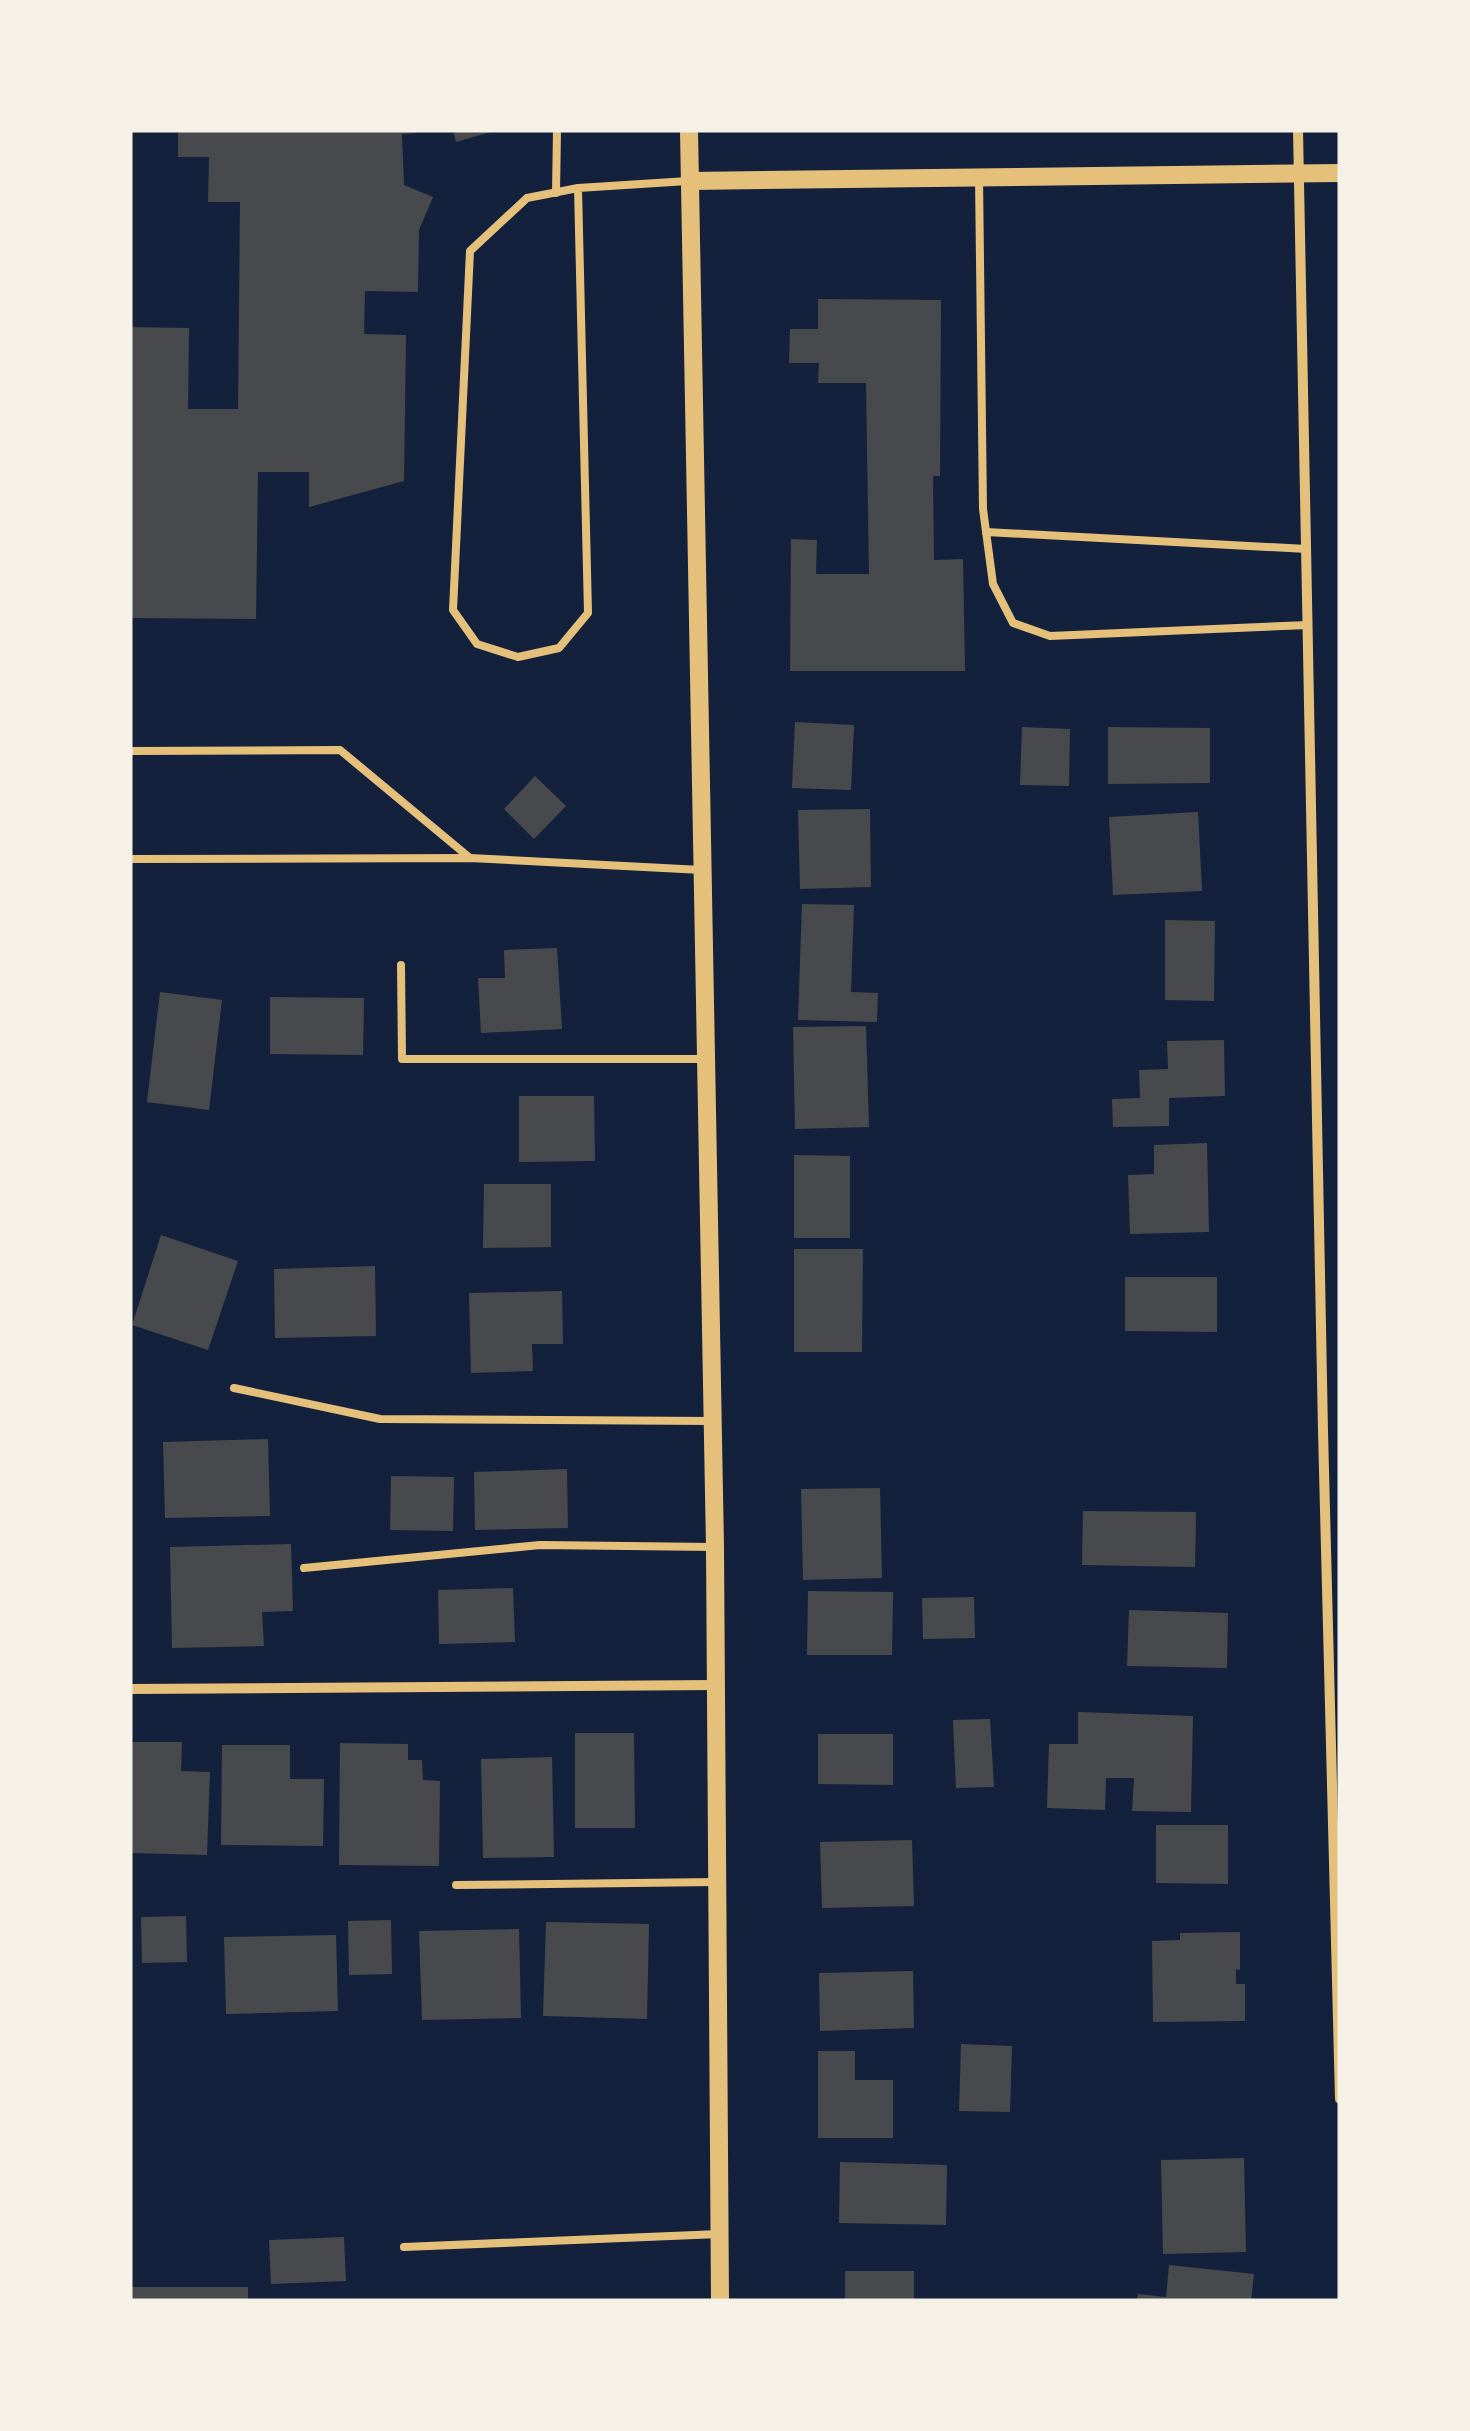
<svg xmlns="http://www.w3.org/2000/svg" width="1470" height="2431" font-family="Poppins,sans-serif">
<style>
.building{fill:#48494c}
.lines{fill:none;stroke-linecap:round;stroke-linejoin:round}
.service{stroke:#e5c07b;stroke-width:8}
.minor{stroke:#e5c07b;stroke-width:10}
.tertiary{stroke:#e5c07b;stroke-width:18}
</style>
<rect width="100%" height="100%" fill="#14213d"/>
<g class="building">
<polygon points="178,130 416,130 416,133 402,134 404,185 433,197 419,230 418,292 365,291 364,334 406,335 404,481 309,507 309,472 258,472 256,619 130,618 130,327 189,328 188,409 238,409 240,202 208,202 209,157 178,157"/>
<polygon points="453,130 494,130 494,131 456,142"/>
<polygon points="818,299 941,300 940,476 933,476 934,560 963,559 965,671 790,671 791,539 817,540 816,574 869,574 866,383 818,383 819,363 789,363 790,329 818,329"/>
<polygon points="795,722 854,725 851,790 792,788"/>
<polygon points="1022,727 1070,729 1069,786 1020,785"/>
<polygon points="1108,727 1210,728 1210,783 1108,784"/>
<polygon points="535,776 566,806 534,839 504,809"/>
<polygon points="870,809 871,887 800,889 798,810"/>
<polygon points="1198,812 1202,891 1113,895 1109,817"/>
<polygon points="802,904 854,905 851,992 878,993 877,1022 798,1020"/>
<polygon points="1165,920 1215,921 1214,1001 1165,1000"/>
<polygon points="557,948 562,1029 481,1033 478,978 505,978 504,950"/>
<polygon points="160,992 222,1000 209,1110 147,1102"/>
<polygon points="270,997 364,998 363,1055 270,1054"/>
<polygon points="866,1026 869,1127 795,1129 793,1027"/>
<polygon points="1224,1040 1225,1096 1169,1098 1169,1126 1113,1127 1112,1099 1140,1098 1139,1070 1168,1069 1167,1041"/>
<polygon points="519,1096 594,1096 595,1161 519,1162"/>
<polygon points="1207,1143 1209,1232 1130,1234 1128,1175 1154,1174 1154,1145"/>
<polygon points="794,1155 850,1156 850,1238 794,1238"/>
<polygon points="484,1184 551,1184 551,1247 483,1248"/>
<polygon points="161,1235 238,1261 208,1350 132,1325"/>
<polygon points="794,1249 863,1249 862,1352 794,1352"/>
<polygon points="375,1266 376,1336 275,1338 274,1269"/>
<polygon points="1125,1277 1217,1277 1217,1332 1125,1331"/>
<polygon points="562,1291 563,1344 532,1344 533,1371 471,1373 469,1293"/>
<polygon points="268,1439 270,1516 165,1518 163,1442"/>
<polygon points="567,1469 568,1528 475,1530 474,1472"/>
<polygon points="391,1476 454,1477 453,1531 390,1530"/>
<polygon points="880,1488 882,1578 803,1580 801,1489"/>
<polygon points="1083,1511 1196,1512 1195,1567 1082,1565"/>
<polygon points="291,1544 293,1611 262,1612 264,1646 172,1648 170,1547"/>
<polygon points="513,1588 515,1642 439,1644 438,1590"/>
<polygon points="808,1591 893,1592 892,1655 807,1655"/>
<polygon points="974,1597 975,1638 923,1639 922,1598"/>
<polygon points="1129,1610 1228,1613 1227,1668 1127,1666"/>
<polygon points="1078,1712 1193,1716 1191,1812 1132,1811 1134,1778 1106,1778 1105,1810 1047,1808 1049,1744 1078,1744"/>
<polygon points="990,1719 994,1787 956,1788 953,1720"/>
<polygon points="575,1733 634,1733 635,1828 575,1828"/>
<polygon points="818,1734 893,1734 893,1785 818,1784"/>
<polygon points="130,1742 182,1742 181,1771 210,1772 207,1855 130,1853"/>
<polygon points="340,1743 408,1744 408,1760 422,1760 423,1780 440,1781 439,1866 339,1865"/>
<polygon points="222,1745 290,1745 290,1779 324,1779 323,1846 221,1845"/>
<polygon points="552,1757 554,1857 483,1858 481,1759"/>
<polygon points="1156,1825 1228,1825 1228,1884 1156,1883"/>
<polygon points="912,1840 914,1906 822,1908 820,1842"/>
<polygon points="186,1916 187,1962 142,1963 141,1917"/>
<polygon points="391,1920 392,1974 349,1975 348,1921"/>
<polygon points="546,1922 649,1924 647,2019 543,2016"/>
<polygon points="519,1929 521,2018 422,2020 419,1931"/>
<polygon points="1240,1932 1240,1970 1236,1969 1236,1984 1245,1984 1245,2021 1153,2022 1152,1941 1180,1940 1180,1933"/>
<polygon points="336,1935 338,2011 226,2014 224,1937"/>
<polygon points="913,1971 914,2028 820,2031 819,1973"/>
<polygon points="961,2044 1012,2046 1010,2112 959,2111"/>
<polygon points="818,2051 855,2051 855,2080 893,2080 893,2138 818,2138"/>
<polygon points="1244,2158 1246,2252 1163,2254 1161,2160"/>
<polygon points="840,2162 947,2165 946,2225 839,2223"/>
<polygon points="344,2237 346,2281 271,2284 269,2240"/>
<polygon points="1169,2265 1254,2274 1251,2301 1137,2301 1138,2294 1166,2297"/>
<rect x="845" y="2271" width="69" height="30"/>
<rect x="130" y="2287" width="118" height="14"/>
</g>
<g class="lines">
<g class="service">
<polyline points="979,177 983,509 993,584 1013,623 1050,636 1308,625"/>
<polyline points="578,188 588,613 559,648 518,657 477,644 453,610 470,251 527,198 578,188 688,181"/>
<polyline points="556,193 557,130"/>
<polyline points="986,532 1307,549"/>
<polyline points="130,751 340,750 470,858"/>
<polyline points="130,859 470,858 702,870"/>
<polyline points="401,965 402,1059 703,1059"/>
<polyline points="234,1388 380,1419 712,1421"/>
<polyline points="304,1568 540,1545 714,1547"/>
<polyline points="456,1885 717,1882"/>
<polyline points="404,2247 719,2234"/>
</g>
<g class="minor">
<polyline points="1298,130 1323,1431 1340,2099"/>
<polyline points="130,1689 716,1685"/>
</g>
<g class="tertiary">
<polyline points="689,130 715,1547 720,2301"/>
<polyline points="690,181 1340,173"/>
</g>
</g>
<rect width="1470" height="2431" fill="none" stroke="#f6f1e7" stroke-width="265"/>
</svg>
